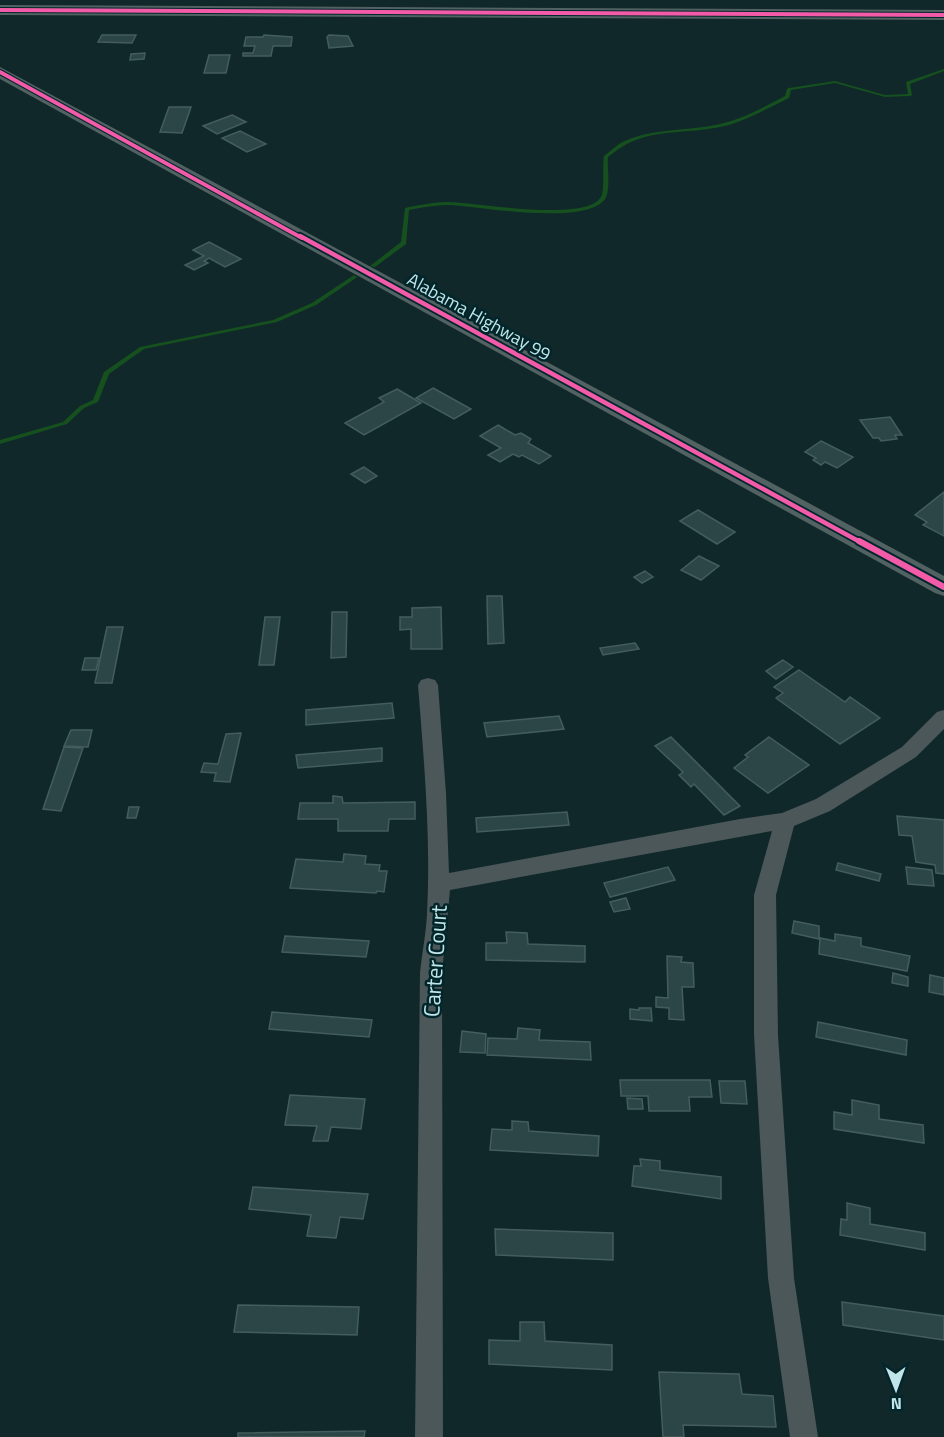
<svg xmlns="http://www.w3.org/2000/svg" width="944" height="1437" font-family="'Titillium Web',sans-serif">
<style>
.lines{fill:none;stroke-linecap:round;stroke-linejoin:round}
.stream{fill:#16501f;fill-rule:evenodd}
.building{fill:#2c4647;stroke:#445d5c;stroke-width:1.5}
.street{fill:#4b5759;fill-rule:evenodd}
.secondary{fill:#526162;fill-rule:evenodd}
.cycleway-far2-casing{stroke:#00262b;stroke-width:6}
.cycleway-far1-casing{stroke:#00262b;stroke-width:8}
.cycleway-casing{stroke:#00262b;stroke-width:10}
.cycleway-far2{stroke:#f35aa7;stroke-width:4}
.cycleway-far1{stroke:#f35aa7;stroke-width:4.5}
.cycleway{stroke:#f35aa7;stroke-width:6}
.labels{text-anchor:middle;stroke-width:5;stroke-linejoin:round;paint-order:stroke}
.far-street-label{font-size:18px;fill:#c2e5e9;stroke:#00262b}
.street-label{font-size:22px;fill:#c2e5e9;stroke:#00262b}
</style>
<rect width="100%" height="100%" fill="#10282a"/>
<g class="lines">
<g class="stream">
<path d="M944,69v2l-34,13 2,11 -2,1 -25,1 -50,-14 -44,7 -2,8c-23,11 -45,24 -69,29 -28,6 -58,3 -84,13 -11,4 -19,10 -28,17 -1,11 3,34 -3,42 -19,27 -123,8 -154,6 -14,0 -28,2 -42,5l-3,34 -31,23 -5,-1 31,-24 4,-34c14,-3 28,-6 42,-6 28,0 138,21 154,-5 4,-7 1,-31 3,-41 5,-4 10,-8 15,-12 31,-17 68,-12 101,-20 23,-5 44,-17 65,-28l2,-7 2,-1 46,-7 50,14 23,-1 -2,-12z"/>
<polygon points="354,275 357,277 356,278 316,305 277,322 144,349 109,374 98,402 84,408 67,424 0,444 0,440 63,422 80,406 93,400 104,372 140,347 273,320 312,303"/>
</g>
</g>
<g class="building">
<polygon points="102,35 136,35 132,43 98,42"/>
<polygon points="264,35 292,37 291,46 273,46 271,56 243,56 243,53 253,53 255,46 244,46 246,37 263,37"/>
<polygon points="329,35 348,36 353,46 329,48 327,37"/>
<polygon points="145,53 144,59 130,60 131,54"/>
<polygon points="209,55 230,55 226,73 204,73"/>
<polygon points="169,107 191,107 182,133 160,132"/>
<polygon points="232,115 246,122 217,134 203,126"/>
<polygon points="240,131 266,144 247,152 222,138"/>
<polygon points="209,242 241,259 225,267 209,258 204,261 208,263 194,270 185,265 204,256 193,250"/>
<polygon points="433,388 471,409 454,419 416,398"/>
<polygon points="397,389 421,403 364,435 345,423 384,402 379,398"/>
<polygon points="890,417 902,435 895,435 897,439 881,441 879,438 873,438 860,420"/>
<polygon points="498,425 515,435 521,433 531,439 528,443 551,456 539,464 522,455 519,457 513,454 500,462 488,455 501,448 480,436"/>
<polygon points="821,441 853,457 837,468 825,462 821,465 813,460 816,458 805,452"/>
<polygon points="364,467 377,476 365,483 351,474"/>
<polygon points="944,492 944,536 923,525 927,522 915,515"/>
<polygon points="698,510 735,532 717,544 680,521"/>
<polygon points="699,556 719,566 701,580 681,570"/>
<polygon points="645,571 653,577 642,583 634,577"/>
<polygon points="487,596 502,596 504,643 488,644"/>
<polygon points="441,607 442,649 411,649 411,629 400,630 400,617 412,617 412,608"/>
<polygon points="332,612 347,612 346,657 331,658"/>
<polygon points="265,617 280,617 274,665 259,665"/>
<polygon points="107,627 123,627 112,683 95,683"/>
<polygon points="635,643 639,649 603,655 600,648"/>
<polygon points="85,658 99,658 96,670 82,670"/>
<polygon points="783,660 793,667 776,679 766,671"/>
<polygon points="799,670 845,702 850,697 880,718 840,744 776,698 783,693 774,687"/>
<polygon points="392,703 394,718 306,725 306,710"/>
<polygon points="559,716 564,729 487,737 484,723"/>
<polygon points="71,730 92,730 88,747 64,746"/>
<polygon points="241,733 230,782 214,781 216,773 201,772 204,763 218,764 226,734"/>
<polygon points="671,737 740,806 724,815 694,784 691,787 679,775 683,772 655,746"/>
<polygon points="769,737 809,765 768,793 734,768 748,757 745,755"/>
<polygon points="64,747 83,748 61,811 43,809"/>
<polygon points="382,748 382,761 298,768 296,755"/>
<polygon points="333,796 342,797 343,803 415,802 415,819 389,819 388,831 338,831 338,819 298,819 300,803 333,803"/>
<polygon points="129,807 139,807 136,818 127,818"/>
<polygon points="567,812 569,825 477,832 476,818"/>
<polygon points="897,816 944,820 944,874 936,873 935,865 916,862 912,836 899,835"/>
<polygon points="344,854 366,856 365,864 380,865 379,871 387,871 384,892 377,891 376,893 290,888 296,859 343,862"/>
<polygon points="838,863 881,874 879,881 836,870"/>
<polygon points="668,867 675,880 610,897 604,883"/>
<polygon points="906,867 932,870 934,886 908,884"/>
<polygon points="626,898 630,909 614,912 610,902"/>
<polygon points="794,921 819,926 819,939 792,933"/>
<polygon points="506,932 527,933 528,944 585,946 585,962 486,960 486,943 507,943"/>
<polygon points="835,934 861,938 861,946 910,956 907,971 819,954 820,938 835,941"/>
<polygon points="285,936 369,941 366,957 282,952"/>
<polygon points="667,956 682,957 681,962 693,963 694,987 682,987 684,1020 669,1019 669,1008 656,1007 656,997 668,998"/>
<polygon points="893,973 908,977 908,986 892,983"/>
<polygon points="930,975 944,978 944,995 929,992"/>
<polygon points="639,1008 651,1008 652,1021 630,1019 630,1009 639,1010"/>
<polygon points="272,1012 372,1020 369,1037 269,1029"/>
<polygon points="818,1022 907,1040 906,1055 816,1037"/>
<polygon points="518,1028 540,1030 539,1040 590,1042 591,1060 487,1055 488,1038 517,1039"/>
<polygon points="462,1031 486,1034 485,1053 460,1052"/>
<polygon points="620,1080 710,1080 712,1097 689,1097 690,1111 649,1111 648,1096 621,1096"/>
<polygon points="719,1081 745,1081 747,1104 721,1103"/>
<polygon points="290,1095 365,1099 361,1129 331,1127 328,1141 313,1141 317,1126 285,1125"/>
<polygon points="627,1098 642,1099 643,1109 628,1109"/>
<polygon points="852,1100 879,1105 879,1119 923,1125 924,1143 834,1129 834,1112 852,1115"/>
<polygon points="512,1121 528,1122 529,1131 599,1136 598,1156 490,1150 492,1129 512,1130"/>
<polygon points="640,1159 660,1161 660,1170 721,1177 721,1199 632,1186 634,1166 641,1166"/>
<polygon points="253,1187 368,1194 363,1219 340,1217 336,1238 307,1236 311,1215 249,1209"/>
<polygon points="847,1203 870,1208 870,1224 925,1233 925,1250 840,1235 841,1219 847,1220"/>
<polygon points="495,1229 613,1233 613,1260 496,1255"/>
<polygon points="842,1302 944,1316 944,1340 843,1325"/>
<polygon points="238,1305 359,1307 357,1335 234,1332"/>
<polygon points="520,1322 544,1322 545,1341 612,1345 612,1370 489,1364 489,1340 520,1341"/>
<polygon points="659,1372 739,1374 742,1394 773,1396 776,1427 683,1425 684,1437 663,1437"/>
<polygon points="365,1431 364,1437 238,1437 238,1433"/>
</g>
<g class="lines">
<path class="street" d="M428,678l7,2 3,5 8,108 3,80 291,-54 42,-6 34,-14 86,-52 35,-35 7,-2v19l-28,28 -86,54 -36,15 -18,69 2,140 16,243 24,159h-28l-22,-159 -14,-243v-140l18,-64 -322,59 -8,83 1,464h-28l5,-464c2,-20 6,-39 7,-59 4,-76 -3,-153 -9,-229l3,-5z"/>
<g class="secondary">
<polygon points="0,5 944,10 944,20 0,15"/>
<polygon points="0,67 944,576 944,596 935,593 0,79"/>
</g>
<g class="cycleway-far2-casing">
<g id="cycleway-far2">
<polyline points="0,10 944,15"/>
<polyline points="0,72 302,238"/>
</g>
</g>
<g class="cycleway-far1-casing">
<polyline id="cycleway-far1" points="300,236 862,543"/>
</g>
<g class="cycleway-casing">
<polyline id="cycleway" points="859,541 944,587"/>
</g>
<use href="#cycleway-far2" class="cycleway-far2"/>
<use href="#cycleway-far1" class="cycleway-far1"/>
<use href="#cycleway" class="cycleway"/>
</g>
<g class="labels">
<g class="far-street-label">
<text transform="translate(479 317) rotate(29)" y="6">Alabama Highway 99</text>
</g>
<g class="street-label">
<text transform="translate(435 961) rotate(-86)" y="8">Carter Court</text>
</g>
</g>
<g transform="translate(896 1389) rotate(179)" stroke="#00262b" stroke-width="4.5" paint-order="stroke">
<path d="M0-4.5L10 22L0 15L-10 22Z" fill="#c2e5e9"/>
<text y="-9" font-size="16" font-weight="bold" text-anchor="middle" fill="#c2e5e9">N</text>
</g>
</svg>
